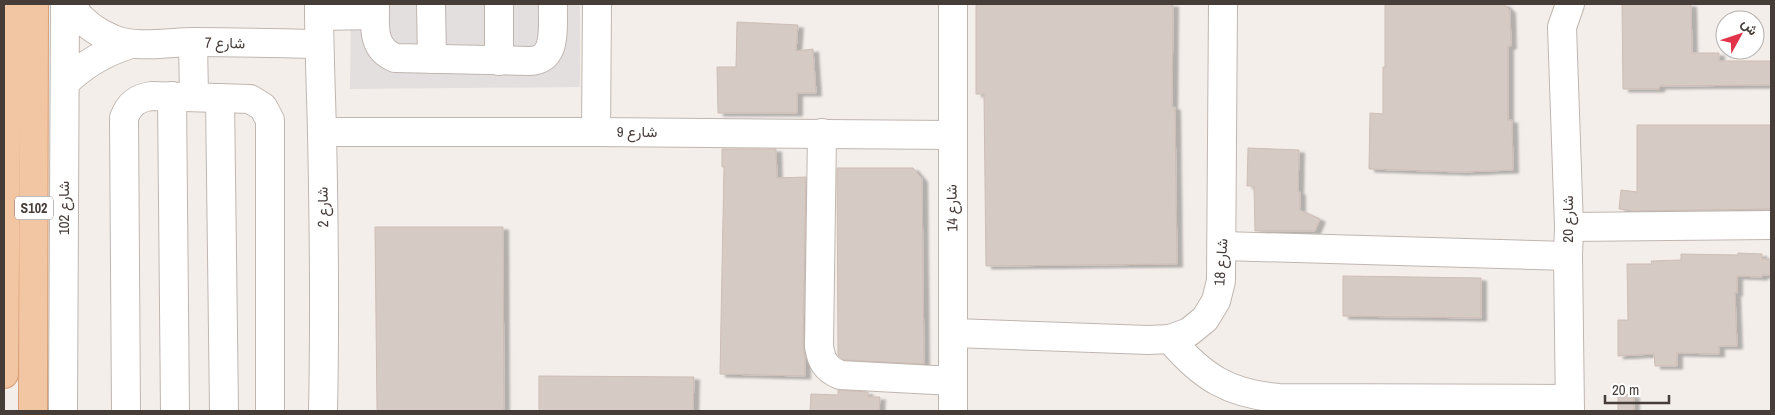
<svg xmlns="http://www.w3.org/2000/svg" width="1775" height="415" font-family="'Archivo Narrow',Vazirmatn,sans-serif">
<style>
.parking{fill:#e2dfde}
.building{fill:#d6cac4;stroke:#cdbdb5;filter:url(#shadow)}
.lines{fill:none;stroke-linecap:round;stroke-linejoin:round}
.minor-casing{stroke:#c0b6b0;stroke-width:30}
.major-casing{stroke:#d69e75;stroke-width:30}
.minor{stroke:#fff;stroke-width:28}
.major{stroke:#f3c6a3;stroke-width:28}
.labels{text-anchor:middle;stroke-width:4;stroke-linejoin:round;paint-order:stroke}
.shield{fill:#fff;stroke:#7e7774;stroke-width:1}
.shield-label{font-size:14px;font-weight:bold;fill:#463d39}
.street-label{font-size:15px;fill:#463d39;stroke:#fff}
</style>
<defs>
<filter id="shadow"><feDropShadow dx="5.5" dy="3" stdDeviation="1" flood-color="#0004"/></filter>
</defs>
<rect width="100%" height="100%" fill="#f3eeea"/>
<polygon class="parking" points="351,4 580,4 580,87 350,89"/>
<g class="building">
<polygon points="976,4 1173,4 1172,107 1175,107 1177,264 986,266 984,94 976,94"/>
<polygon points="1385,4 1504,4 1510,10 1511,46 1508,46 1508,120 1512,120 1513,170 1462,172 1369,169 1370,113 1383,114 1383,67 1385,67"/>
<polygon points="1622,4 1691,4 1692,53 1719,53 1719,61 1771,61 1771,85 1660,86 1659,89 1623,89"/>
<polygon points="737,22 798,25 796,51 813,49 816,93 797,93 797,113 718,113 717,67 736,67"/>
<polygon points="1637,125 1771,125 1771,209 1634,211 1619,209 1621,190 1637,192"/>
<polygon points="1248,148 1299,150 1298,192 1300,192 1300,210 1320,219 1315,231 1255,231 1254,186 1247,186"/>
<polygon points="722,149 776,149 777,178 806,177 803,346 805,358 805,376 720,374 724,167 722,167"/>
<polygon points="837,168 913,168 922,179 924,364 844,360 838,355"/>
<polygon points="375,227 503,227 504,411 377,411"/>
<polygon points="1738,253 1762,254 1762,259 1771,259 1771,275 1762,275 1762,277 1737,276 1737,293 1735,293 1737,346 1719,346 1719,354 1677,353 1677,366 1655,366 1654,354 1618,356 1618,320 1628,320 1627,264 1652,264 1651,261 1681,260 1681,254 1738,255"/>
<polygon points="1343,276 1481,278 1481,318 1343,316"/>
<polygon points="539,376 694,377 693,411 539,411"/>
<polygon points="838,390 868,392 868,397 880,397 879,411 810,411 811,394 838,395"/>
<polygon points="1618,394 1634,395 1634,411 1618,411"/>
</g>
<g class="lines">
<g class="minor-casing">
<g id="minor">
<path d="M70,4c10,16 25,28 43,35 24,10 54,3 80,3 42,0 84,1 126,2"/>
<path d="M319,4c0,43 2,86 3,129 2,93 3,186 1,278"/>
<path d="M375,4c0,21 -4,44 20,54l134,3c30,0 23,-36 24,-57"/>
<polyline points="431,4 432,59"/>
<polyline points="499,4 499,61"/>
<polyline points="953,4 953,411"/>
<polyline points="319,16 375,15"/>
<polyline points="193,42 194,97"/>
<path d="M65,83c19,-19 40,-31 66,-39"/>
<polyline points="172,96 175,411"/>
<polyline points="220,98 224,411"/>
<polyline points="322,132 596,132 952,135"/>
<polyline points="596,132 597,4"/>
<path d="M822,133l-3,213c2,15 7,23 21,29l113,6"/>
<polyline points="1569,227 1771,225"/>
<polyline points="1223,246 1568,256"/>
<polyline points="953,333 1148,340 1170,339 1189,332 1205,319 1216,301 1221,281 1223,4"/>
<path d="M1170,339c32,38 59,55 109,59l290,1"/>
<polyline points="63,411 65,4"/>
<path d="M126,411l-2,-293c5,-14 13,-20 28,-22l98,3 13,8 7,13v291"/>
<polyline points="1570,411 1568,256 1569,227 1562,27 1570,4"/>
</g>
</g>
<g class="major-casing">
<g id="major">
<polyline points="4,374 7,4"/>
<polyline points="33,411 34,4"/>
</g>
</g>
<use href="#minor" class="minor"/>
<use href="#major" class="major"/>
</g>
<g class="labels">
<rect class="shield" x="15" y="196.5" width="38" height="23" rx="4"/>
<g class="shield-label">
<text x="34" y="213">S102</text>
</g>
<g class="street-label">
<text transform="translate(225 43) rotate(1)" y="5">شارع 7</text>
<text x="637" y="137">شارع 9</text>
<text transform="translate(323 207) rotate(-91)" y="5">شارع 2</text>
<text transform="translate(64 208) rotate(-90)" y="5">شارع 102</text>
<text transform="translate(952 208) rotate(-91)" y="5">شارع 14</text>
<text transform="translate(1568 219) rotate(-90)" y="5">شارع 20</text>
<text transform="translate(1221 262) rotate(-86)" y="5">شارع 18</text>
</g>
</g>
<rect width="1775" height="415" fill="none" stroke="#463d39" stroke-width="10"/>
<g transform="translate(1740 35) rotate(50)"><circle r="24" fill="#ffffff" stroke="#b5b1b0"/>
<path d="M0-4L9 19L0 12L-9 19Z" fill="#e13349"/>
<text y="-8" font-size="14" font-weight="bold" text-anchor="middle" fill="#463d39">ش</text>
</g>
<path d="M1605 395v8h64v-8" fill="none" stroke="#463d39" stroke-width="2.5"/>
<text x="1612" y="395" font-size="15" fill="#463d39" stroke="#ffffff" stroke-width="4" paint-order="stroke">20 m</text>
</svg>
